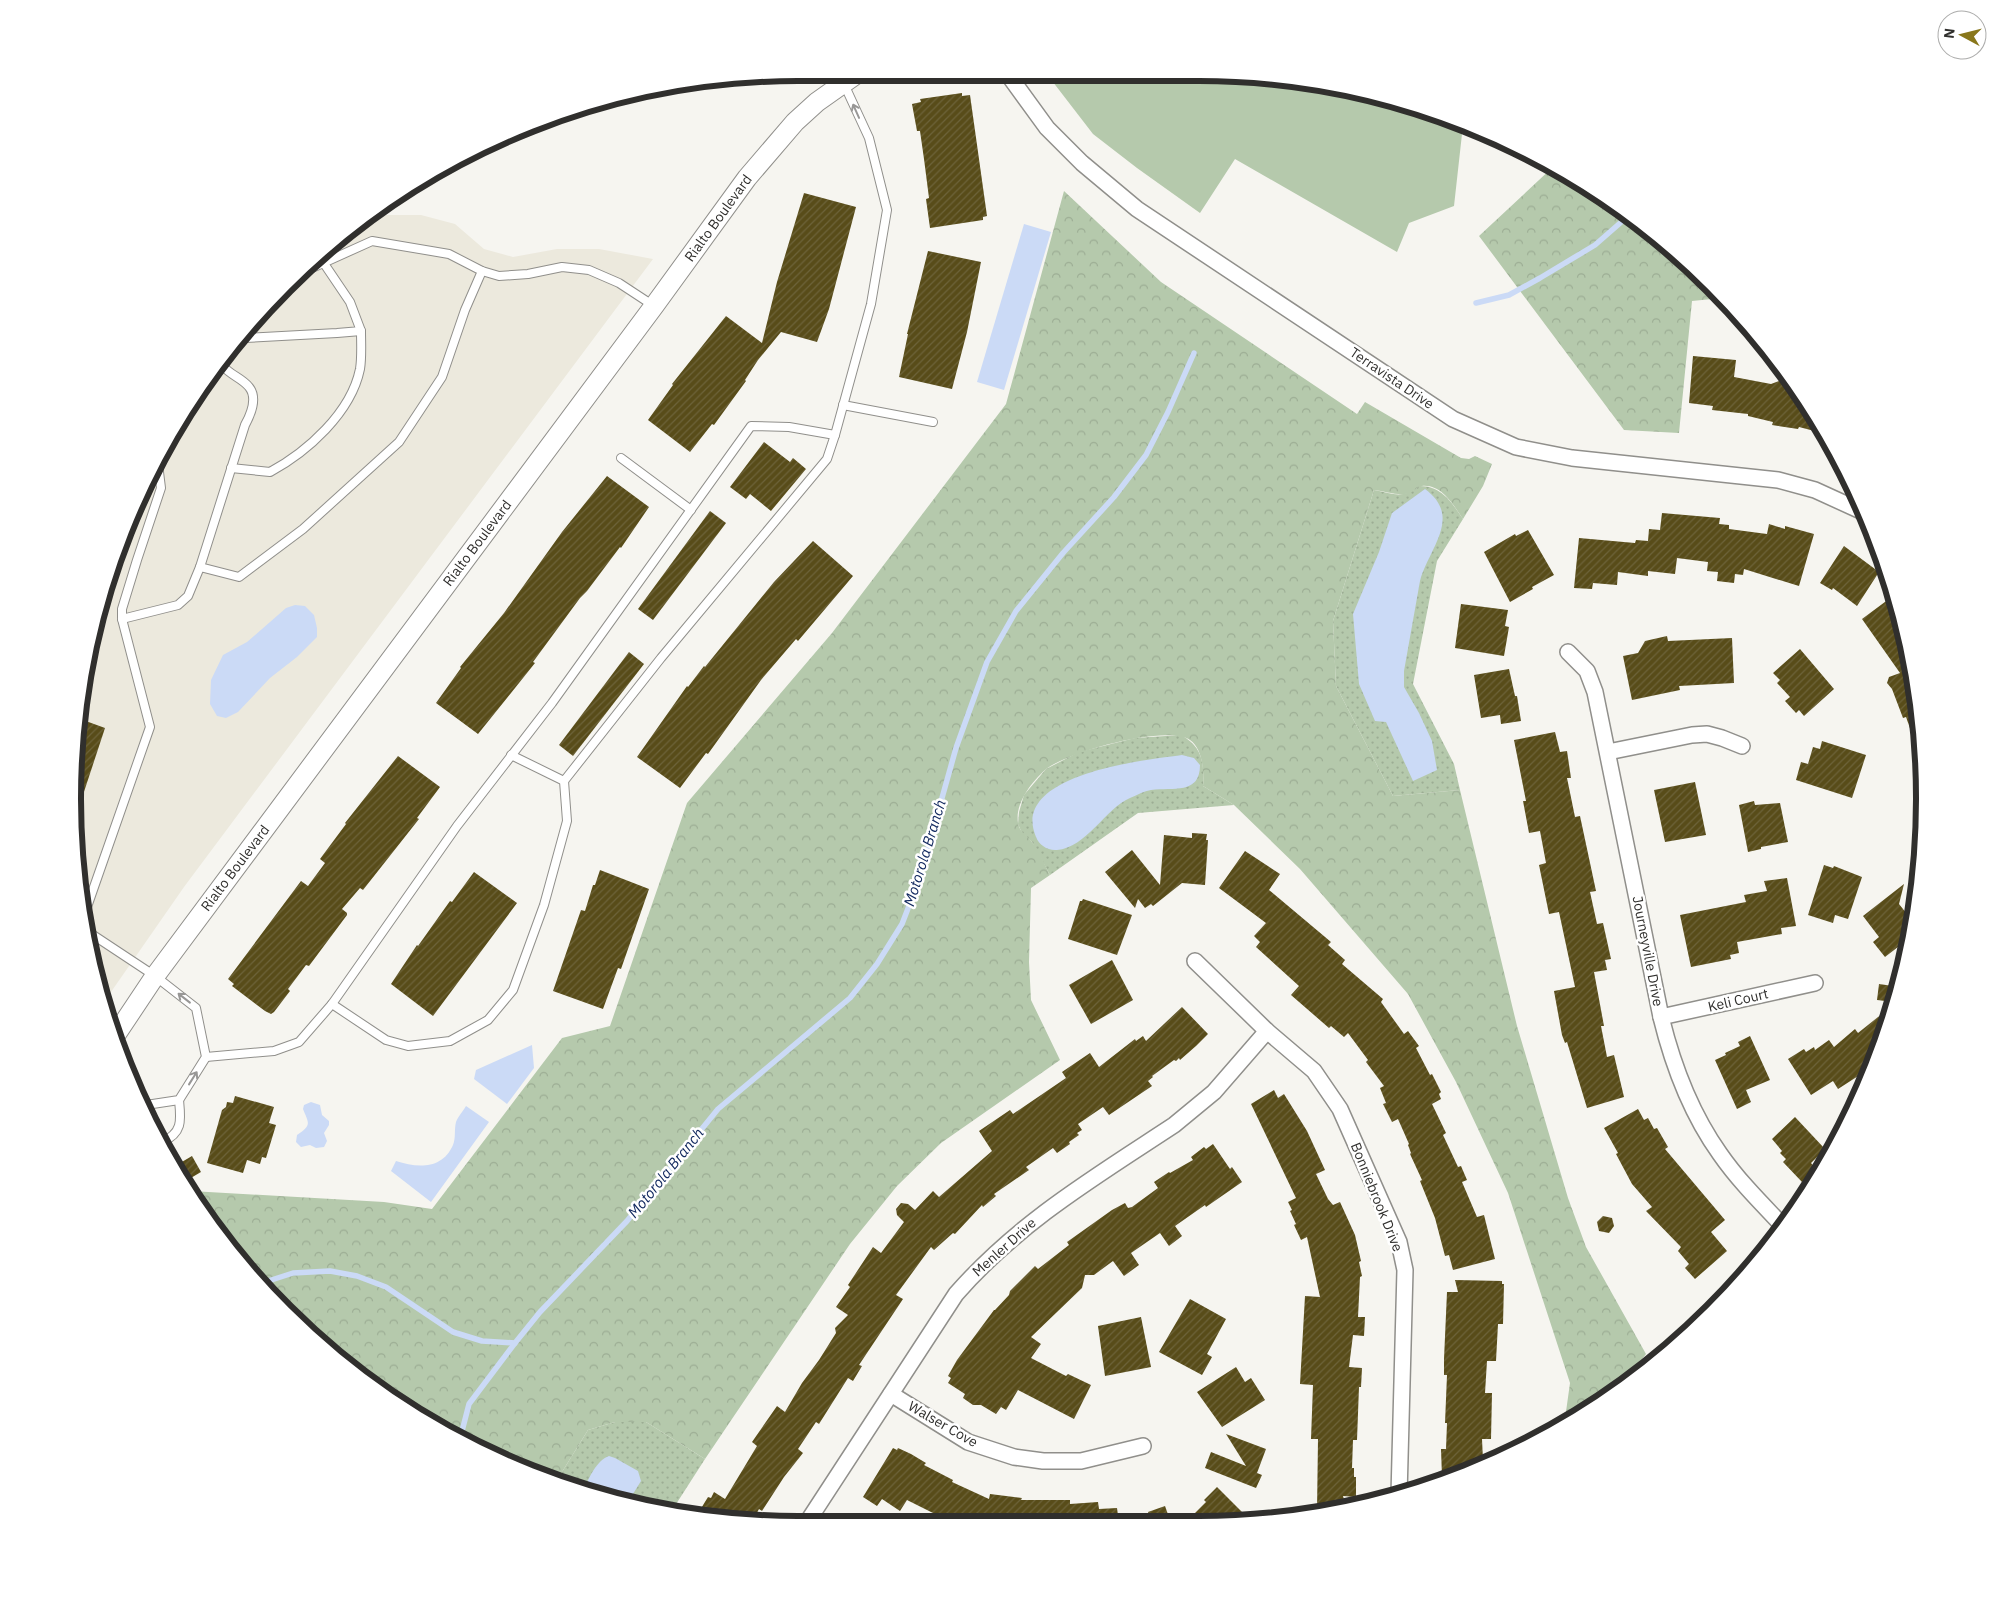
<svg xmlns="http://www.w3.org/2000/svg" width="1997" height="1597" font-family="'IBM Plex Sans',sans-serif">
<style>
.built{fill:#ece9dd}
.grass{fill:url(#grass-dots)}
.forest{fill:url(#forest-crowns)}
.park{fill:#b5c9ac}
.water{fill:#cbdaf6}
.lines{fill:none;stroke-linecap:round;stroke-linejoin:round}
.stream{stroke:#cbdaf6;stroke-width:5.5}
.building{fill:url(#building-hatch)}
.service-casing{stroke:#908f8b;stroke-width:10}
.minor-casing{stroke:#908f8b;stroke-width:18}
.tertiary-casing{stroke:#908f8b;stroke-width:21}
.service{stroke:#fff;stroke-width:8}
.minor{stroke:#fff;stroke-width:15}
.tertiary{stroke:#fff;stroke-width:19}
.oneway{stroke:#989796}
.labels{text-anchor:middle;stroke-width:5;stroke-linejoin:round;paint-order:stroke}
.street-label{font-size:14px;fill:#302f2d;stroke:#fff}
.water-label{font-size:15px;font-style:italic;fill:#132a60;stroke:#fff}
.rim{fill:none;stroke:#302f2d;stroke-width:6}
</style>
<defs>
<pattern id="grass-dots" width="8" height="8" patternUnits="userSpaceOnUse" patternTransform="scale(1.25)"><rect width="8" height="8" fill="#b5c9ac"/><path d="M2 2h.1M6 6h.1" fill="none" stroke="#9cad94" stroke-width="1.8" stroke-linecap="round"/></pattern>
<pattern id="forest-crowns" width="20" height="18" patternUnits="userSpaceOnUse" patternTransform="scale(1.25)"><rect width="20" height="18" fill="#b5c9ac"/><path d="M2 6a3 3 0 1 1 6 0M12 15a3 3 0 1 1 6 0" fill="none" stroke="#9cad94"/></pattern>
<pattern id="building-hatch" width="6" height="6" patternUnits="userSpaceOnUse" patternTransform="scale(1.25)"><rect width="6" height="6" fill="#584c19"/><path d="M-1 1l2-2M0 6l6-6M5 7l2-2" fill="none" stroke="#6d633a"/></pattern>
</defs>
<rect width="100%" height="100%" fill="#f6f5f0"/>
<polygon class="built" points="385,215 421,215 455,224 484,249 513,257 557,249 599,249 653,259 184,887 104,1002 97,986 73,798 97,610 170,435 285,285 366,223"/>
<g class="grass">
<path d="M1420,486c22,0 32,17 43,33l-26,42 -24,123 41,80 6,26 -67,6 -57,-110 -3,-65 41,-131c21,4 27,9 46,-4z"/>
<path d="M1181,735c22,12 23,28 22,51l31,19 -96,8 -88,62 -18,-33 -10,-9 -4,-9 1,-12 5,-17 22,-26 33,-17 56,-14z"/>
<polygon points="615,1422 646,1422 705,1459 671,1512 657,1511 557,1480 588,1430"/>
</g>
<g class="forest">
<polygon points="1554,166 1561,170 1677,252 1722,298 1692,301 1679,433 1624,430 1479,236"/>
<path d="M1064,191l97,91 196,132 8,-12 96,56 8,1 6,-3 17,8 -9,22 -20,33c-9,-13 -21,-35 -41,-33 -6,1 -10,8 -17,8 -10,1 -21,-3 -31,-4l-41,131 3,65 57,110 67,-6 57,236 51,172 18,49 60,107 -22,29 -60,43 6,-43 -62,-190 -52,-111 -48,-88 -108,-125 -66,-64 -31,-19c1,-14 0,-37 -13,-46 -23,-16 -124,12 -145,30 -14,13 -30,33 -27,53 1,8 8,12 13,18 8,9 13,23 19,34l-19,13 -2,74 2,38 29,60 -119,83 -44,43 -47,58 -145,215 -59,-37h-31l-27,8 -31,50 -37,-11 -163,-94 -105,-98 -61,-86 193,11 48,7 130,-171 48,-12 77,-223 145,-170 174,-229z"/>
</g>
<polygon class="park" points="1046,73 1246,74 1432,111 1463,125 1454,206 1409,223 1397,252 1235,159 1200,213 1137,168 1093,134"/>
<g class="water">
<polygon points="1024,224 1051,232 1004,390 977,382"/>
<path d="M1425,489c38,28 4,59 -5,92l-16,90v16l15,26 13,28 5,29 -24,11 -27,-59 -11,-1 -16,-37 -6,-70 26,-62 13,-39z"/>
<polygon points="295,605 305,606 314,615 317,628 317,637 297,657 270,678 238,712 226,718 217,716 210,704 211,680 223,655 247,642 286,608"/>
<path d="M1182,755l12,3 6,7c0,30 -27,22 -49,25 -7,1 -14,5 -21,8 -24,10 -44,50 -73,52 -9,1 -18,-5 -21,-13 -27,-63 109,-77 146,-82z"/>
<polygon points="532,1045 534,1068 507,1104 474,1079 476,1070"/>
<path d="M311,1102l9,3 2,10 7,6v4l-5,8 3,8 -3,6 -8,1 -6,-3 -9,2 -5,-5 1,-7c15,-10 12,-11 6,-26l1,-4z"/>
<path d="M466,1106l23,16 -58,80 -40,-31 5,-10c21,7 46,9 57,-16 3,-7 1,-15 3,-23 2,-5 7,-11 10,-16z"/>
<path d="M609,1456l6,2 23,13 3,10 -13,21 -44,-14c6,-11 12,-27 25,-32z"/>
</g>
<g class="lines">
<g class="stream">
<polyline points="1476,303 1509,295 1540,278 1595,245 1627,217"/>
<polyline points="259,1284 293,1273 330,1271 357,1276 386,1287 453,1332 482,1341 515,1343"/>
<polyline points="461,1435 469,1404 515,1343 540,1312 627,1221 718,1109 850,998 877,964 902,924 919,880 956,748 987,662 1016,611 1063,553 1114,497 1146,455 1168,412 1194,353"/>
</g>
</g>
<g class="building">
<polygon points="962,93 962,96 970,95 987,216 983,217 983,220 930,228 926,199 929,198 924,159 920,131 917,131 912,104 921,102 920,99"/>
<polygon points="804,193 856,207 829,309 817,342 781,332 758,360 745,380 746,381 714,425 712,424 690,452 648,420 673,385 672,384 726,316 762,343 777,282"/>
<polygon points="928,251 981,262 967,332 952,389 899,377 908,334 907,334"/>
<polygon points="1693,356 1736,360 1734,377 1771,384 1779,381 1789,383 1826,434 1799,427 1798,429 1772,425 1773,422 1748,416 1748,414 1712,410 1713,406 1689,403"/>
<polygon points="764,442 790,462 793,458 806,469 771,511 750,494 746,499 730,487"/>
<polygon points="607,476 649,507 621,548 620,547 587,591 580,598 533,662 535,663 478,734 436,703 461,668 460,667 504,613 562,532"/>
<polygon points="710,511 726,523 653,620 638,609"/>
<polygon points="1662,513 1720,518 1719,524 1729,525 1729,529 1767,534 1769,524 1785,529 1785,526 1814,534 1799,586 1744,569 1743,575 1735,574 1734,583 1717,581 1718,572 1707,571 1708,562 1677,558 1675,574 1648,571 1648,576 1618,572 1617,585 1593,583 1592,589 1574,588 1579,538 1635,543 1636,540 1648,541 1649,529 1660,530"/>
<polygon points="1528,530 1554,575 1532,587 1533,589 1510,602 1484,552 1515,534 1516,536"/>
<polygon points="813,541 853,576 798,641 796,639 761,680 708,754 706,753 680,788 637,757 687,686 688,687 704,666 705,667 774,582"/>
<polygon points="1844,546 1879,572 1857,606 1833,588 1832,590 1820,583"/>
<polygon points="1893,596 1918,704 1920,747 1917,748 1906,717 1903,718 1892,689 1887,683 1889,677 1900,673 1862,619"/>
<polygon points="1461,604 1508,610 1505,626 1509,627 1504,656 1455,648"/>
<polygon points="1667,636 1668,641 1732,638 1734,683 1679,686 1680,690 1632,700 1623,656 1638,653 1645,641"/>
<polygon points="1800,649 1834,689 1804,716 1799,710 1796,713 1785,701 1790,697 1777,683 1780,680 1773,673"/>
<polygon points="629,652 644,664 573,756 559,745"/>
<polygon points="1509,669 1515,696 1517,696 1521,721 1501,724 1500,715 1481,718 1474,675"/>
<polygon points="83,720 105,728 78,810 74,809 72,798"/>
<polygon points="1555,732 1560,752 1567,751 1571,778 1567,778 1575,817 1580,816 1596,891 1590,892 1597,924 1603,923 1611,959 1605,960 1607,970 1594,972 1604,1026 1601,1026 1607,1057 1614,1055 1624,1097 1587,1108 1567,1042 1565,1043 1562,1035 1554,991 1575,987 1559,912 1549,914 1539,865 1546,863 1540,831 1529,833 1523,801 1526,801 1514,740"/>
<polygon points="1822,741 1866,755 1852,798 1796,780 1801,762 1808,764 1813,747 1820,749"/>
<polygon points="398,756 440,787 417,818 419,819 363,890 360,888 342,909 347,913 347,915 309,966 306,965 288,989 290,991 274,1012 271,1014 265,1011 232,986 234,984 228,979 301,881 308,886 325,863 320,859 346,824 345,823"/>
<polygon points="1695,782 1706,835 1665,842 1654,790"/>
<polygon points="1754,801 1755,805 1780,803 1788,842 1761,847 1761,849 1748,852 1739,805"/>
<polygon points="1192,833 1207,834 1206,840 1208,840 1205,885 1182,883 1153,906 1151,904 1145,908 1138,899 1135,908 1105,872 1132,850 1160,885 1164,835 1192,838"/>
<polygon points="1245,851 1280,874 1269,890 1331,942 1328,945 1345,960 1342,964 1383,999 1381,1002 1404,1034 1408,1031 1419,1046 1416,1048 1430,1075 1432,1074 1441,1092 1439,1094 1441,1099 1432,1104 1446,1133 1443,1135 1458,1167 1461,1166 1467,1180 1462,1182 1477,1217 1484,1215 1495,1259 1453,1270 1449,1255 1445,1256 1435,1218 1420,1181 1422,1180 1410,1154 1411,1153 1408,1145 1409,1144 1398,1119 1392,1122 1383,1104 1386,1103 1380,1088 1384,1086 1366,1062 1368,1060 1348,1033 1344,1037 1331,1026 1329,1028 1291,995 1299,986 1256,947 1260,942 1254,936 1266,923 1219,888"/>
<polygon points="1824,865 1833,868 1834,866 1862,877 1848,919 1835,915 1833,923 1808,915"/>
<polygon points="600,870 649,889 621,969 618,968 603,1009 553,991 581,910 585,911 593,885 595,885"/>
<polygon points="474,872 517,903 433,1016 391,984 417,945 418,946 450,901 452,902"/>
<polygon points="1787,878 1796,926 1781,928 1782,934 1737,942 1739,953 1730,955 1731,959 1691,967 1680,915 1746,902 1744,895 1767,891 1764,881"/>
<polygon points="1904,884 1899,904 1911,919 1907,940 1885,957 1873,942 1879,937 1863,916"/>
<polygon points="1083,899 1132,915 1117,955 1068,939 1080,901 1082,901"/>
<polygon points="1112,960 1133,1000 1091,1024 1069,985"/>
<polygon points="1879,984 1900,987 1894,1002 1877,1000"/>
<polygon points="1893,1005 1869,1069 1838,1089 1833,1081 1811,1095 1788,1059 1804,1049 1806,1052 1814,1047 1815,1050 1829,1040 1834,1047 1855,1029 1858,1033"/>
<polygon points="1182,1007 1208,1034 1196,1046 1180,1060 1179,1058 1176,1061 1174,1060 1152,1076 1153,1077 1148,1081 1152,1086 1109,1115 1103,1107 1078,1124 1082,1130 1077,1133 1079,1135 1069,1142 1070,1144 1057,1153 1053,1148 1026,1167 1029,1170 994,1194 996,1196 983,1207 982,1205 955,1234 953,1233 934,1250 931,1247 896,1295 903,1299 859,1365 862,1366 853,1381 848,1378 819,1424 816,1422 798,1449 803,1453 784,1477 762,1511 759,1509 753,1520 697,1515 708,1497 711,1498 714,1492 725,1499 757,1446 752,1442 777,1406 785,1412 802,1383 819,1360 836,1333 835,1328 848,1315 836,1307 850,1287 848,1285 873,1247 881,1253 904,1222 897,1215 896,1209 901,1203 908,1204 915,1210 933,1191 939,1197 992,1151 979,1131 1010,1110 1013,1114 1066,1078 1062,1072 1090,1053 1099,1067 1135,1039 1136,1041 1143,1036 1146,1041"/>
<polygon points="1750,1036 1770,1080 1746,1090 1751,1102 1737,1109 1715,1060 1726,1055 1725,1053 1740,1046 1738,1042"/>
<polygon points="1274,1090 1278,1098 1284,1094 1307,1131 1325,1170 1316,1174 1328,1199 1333,1205 1340,1202 1355,1235 1361,1261 1359,1262 1362,1276 1360,1277 1358,1317 1365,1317 1364,1336 1353,1335 1349,1367 1362,1368 1361,1387 1359,1387 1357,1440 1353,1440 1352,1468 1354,1468 1354,1477 1356,1477 1356,1497 1343,1496 1346,1506 1317,1511 1318,1439 1311,1439 1313,1385 1300,1384 1305,1296 1320,1297 1307,1237 1301,1240 1294,1225 1296,1224 1290,1211 1292,1210 1288,1202 1296,1198 1251,1104"/>
<polygon points="235,1096 274,1107 269,1123 276,1125 266,1158 262,1157 260,1164 247,1160 243,1173 207,1163 222,1110 226,1107 227,1102 233,1103"/>
<polygon points="1638,1109 1644,1120 1648,1118 1654,1129 1657,1128 1668,1147 1665,1149 1725,1220 1711,1232 1727,1251 1695,1279 1685,1268 1689,1264 1678,1251 1681,1247 1646,1211 1652,1207 1632,1184 1616,1154 1618,1153 1604,1128"/>
<polygon points="1795,1117 1825,1149 1811,1163 1816,1169 1802,1182 1783,1162 1786,1159 1780,1153 1782,1151 1772,1139"/>
<polygon points="1213,1144 1230,1169 1232,1167 1242,1182 1206,1207 1205,1205 1175,1226 1182,1236 1169,1246 1160,1233 1131,1253 1139,1265 1124,1276 1113,1261 1094,1275 1085,1275 1082,1288 1031,1337 1041,1344 1031,1358 1066,1376 1068,1374 1091,1385 1074,1419 1018,1390 1006,1410 1001,1407 996,1414 981,1405 973,1405 963,1398 965,1394 948,1383 951,1378 948,1376 957,1360 994,1310 995,1310 1009,1295 1010,1291 1035,1266 1038,1269 1069,1245 1067,1242 1112,1210 1125,1203 1128,1208 1132,1207 1158,1188 1154,1182 1169,1172 1170,1173 1193,1160 1191,1157 1204,1147 1206,1149"/>
<polygon points="192,1156 201,1172 184,1182 175,1166"/>
<polygon points="1603,1216 1612,1218 1614,1226 1609,1233 1599,1231 1597,1222"/>
<polygon points="1455,1280 1502,1281 1502,1284 1504,1284 1503,1324 1498,1324 1496,1361 1487,1361 1485,1393 1492,1393 1491,1439 1482,1439 1483,1460 1442,1477 1441,1449 1446,1449 1447,1423 1445,1423 1447,1375 1444,1375 1444,1359 1447,1292 1458,1292"/>
<polygon points="1190,1299 1226,1319 1207,1354 1212,1357 1202,1375 1159,1352"/>
<polygon points="1141,1317 1151,1367 1105,1376 1098,1326"/>
<polygon points="1236,1367 1245,1382 1251,1378 1265,1400 1222,1427 1197,1392"/>
<polygon points="1226,1434 1266,1449 1257,1473 1262,1475 1256,1488 1205,1468 1211,1452 1246,1466"/>
<polygon points="893,1448 897,1450 898,1448 911,1454 926,1463 924,1465 953,1480 952,1482 989,1499 990,1494 1022,1498 1021,1500 1070,1500 1070,1504 1098,1502 1099,1509 1117,1508 1119,1523 949,1524 935,1514 907,1500 900,1511 882,1499 877,1506 863,1497"/>
<polygon points="1217,1487 1252,1522 1185,1523 1206,1502 1204,1500"/>
<polygon points="1165,1506 1171,1523 1152,1523 1148,1512"/>
</g>
<g class="lines">
<g class="service-casing">
<g id="service">
<polyline points="301,273 372,241 449,254 482,271 499,276 528,274 562,267 589,270 619,283 654,306"/>
<polyline points="245,338 337,333 361,331 350,302 323,262"/>
<polyline points="843,405 933,422"/>
<polyline points="621,458 691,510"/>
<polyline points="158,464 161,488 137,560 122,609 122,619 178,605 188,596 200,567 239,577 303,529 399,442 442,377 465,310 482,271"/>
<path d="M231,468l39,4c37,-20 81,-59 90,-103 2,-12 1,-26 1,-38"/>
<path d="M200,567l45,-142c6,-11 13,-27 4,-38 -7,-9 -19,-12 -26,-21"/>
<polyline points="564,781 661,658 827,459 835,435"/>
<polyline points="87,907 150,727 122,619"/>
<polyline points="90,933 155,976 196,1008 206,1057 179,1100 146,1105"/>
<polyline points="332,1004 386,1040 408,1046 450,1041 488,1020 513,990 544,905 567,821 564,781 511,755"/>
<polyline points="206,1057 274,1051 299,1042 332,1004 457,826 552,703 751,426 789,427 835,435 871,304 887,210 869,138 844,84"/>
<path d="M162,1142c21,-9 19,-22 17,-42"/>
</g>
</g>
<g class="minor-casing">
<g id="minor">
<polyline points="1007,73 1047,128 1082,163 1137,209 1453,419 1516,447 1572,458 1778,480 1815,490 1861,511"/>
<path d="M1568,652l19,19 8,21 66,325c12,49 29,95 59,137 18,26 41,49 63,72"/>
<polyline points="1608,752 1692,735 1707,734 1722,738 1742,746"/>
<polyline points="1195,961 1267,1031 1314,1071 1340,1109 1399,1242 1405,1270 1399,1495"/>
<polyline points="1661,1017 1815,983"/>
<polyline points="891,1394 968,1442 1014,1457 1043,1461 1081,1461 1143,1446"/>
<path d="M806,1524l150,-230c63,-72 139,-117 218,-169l40,-33 53,-61"/>
</g>
</g>
<g class="tertiary-casing">
<polyline id="tertiary" points="117,1033 155,976 654,306 747,178 795,122 817,102 858,73"/>
</g>
<use href="#service" class="service"/>
<use href="#minor" class="minor"/>
<use href="#tertiary" class="tertiary"/>
</g>
<defs><path id="oneway-shaft" d="M-6 0H5M1.5-3L5.5 0L1.5 3" fill="none" stroke-width="1.6" stroke-linecap="round" stroke-linejoin="round" transform="scale(1.25)"/></defs>
<g class="oneway">
<use href="#oneway-shaft" transform="translate(856 111) rotate(-114)"/>
<use href="#oneway-shaft" transform="translate(184 998) rotate(-142)"/>
<use href="#oneway-shaft" transform="translate(193 1078) rotate(-58)"/>
</g>
<g class="labels">
<g class="street-label">
<text transform="translate(718 218) rotate(-54)" y="5">Rialto Boulevard</text>
<text transform="translate(1392 378) rotate(34)" y="5">Terravista Drive</text>
<text transform="translate(477 543) rotate(-53)" y="5">Rialto Boulevard</text>
<text transform="translate(235 868) rotate(-53)" y="5">Rialto Boulevard</text>
<text transform="translate(1648 951) rotate(79)" y="5">Journeyville Drive</text>
<text transform="translate(1738 1000) rotate(-13)" y="5">Keli Court</text>
<text transform="translate(1377 1197) rotate(68)" y="5">Bonniebrook Drive</text>
<text transform="translate(1004 1247) rotate(-42)" y="5">Menler Drive</text>
<text transform="translate(943 1424) rotate(30)" y="5">Walser Cove</text>
</g>
<g class="water-label">
<text transform="translate(925 853) rotate(-73)" y="5">Motorola Branch</text>
<text transform="translate(666 1173) rotate(-51)" y="5">Motorola Branch</text>
</g>
</g>
<path d="M0 0H1997V1597H0ZM798 81H1199A717 717 0 0 1 1916 798V799A717 717 0 0 1 1199 1516H798A717 717 0 0 1 81 799V798A717 717 0 0 1 798 81Z" fill="#fff" fill-rule="evenodd"/>
<path class="rim" d="M798 81H1199A717 717 0 0 1 1916 798V799A717 717 0 0 1 1199 1516H798A717 717 0 0 1 81 799V798A717 717 0 0 1 798 81Z"/>
<g transform="translate(1962 35) rotate(277)"><circle r="24" fill="#ffffff" stroke="#acacab"/>
<path d="M0-4L9 19L0 12L-9 19Z" fill="#89771b"/>
<text y="-8" font-size="14" font-weight="bold" text-anchor="middle" fill="#302f2d">N</text>
</g>
</svg>
